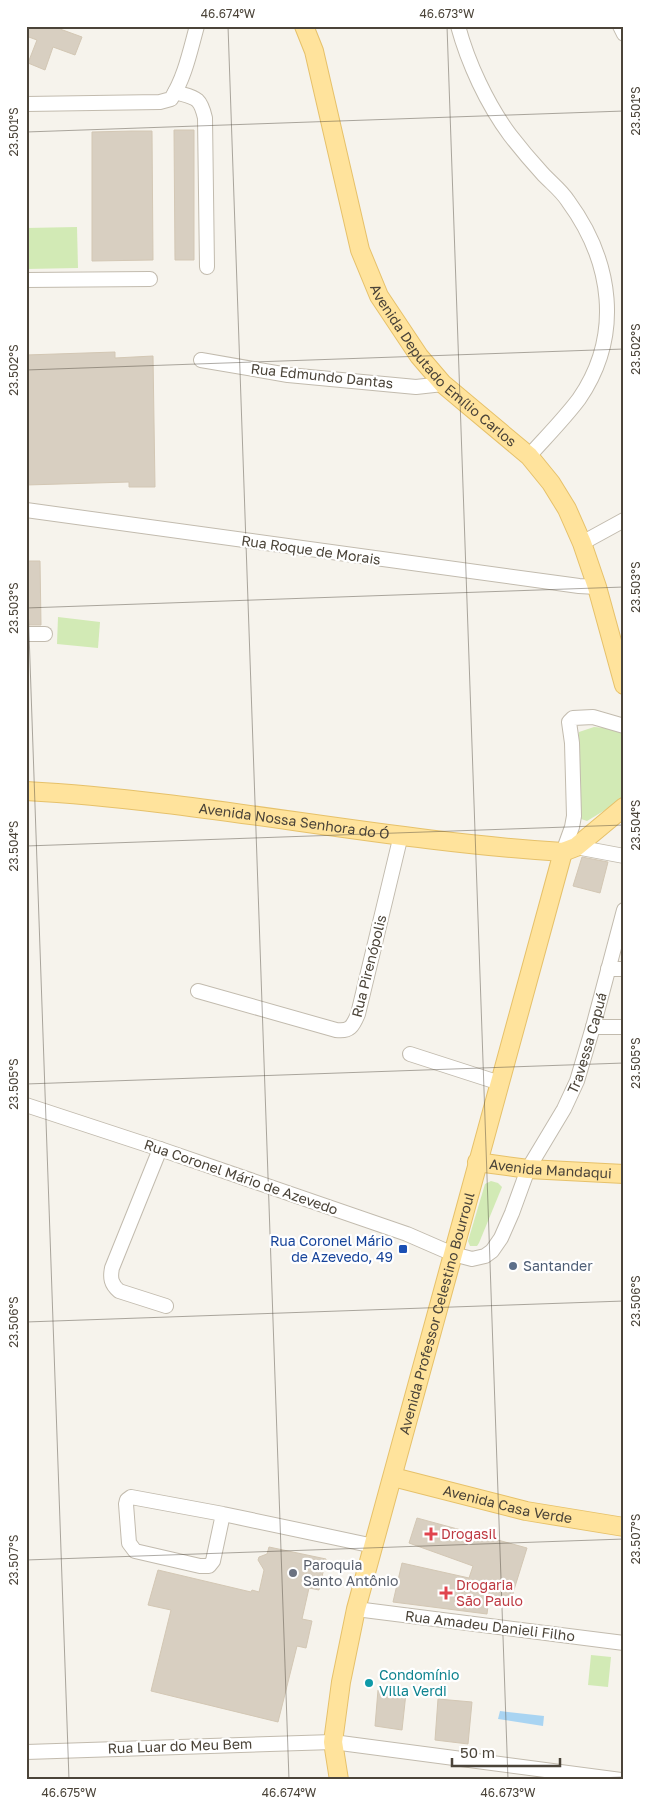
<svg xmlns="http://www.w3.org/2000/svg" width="650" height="1806" font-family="'Golos Text',sans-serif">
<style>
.green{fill:#d2eab5}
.water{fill:#a9d4f2}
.building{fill:#d8cfc1;stroke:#d3c7b4}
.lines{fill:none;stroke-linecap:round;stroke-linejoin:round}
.minor-casing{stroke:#c2bbae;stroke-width:16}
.major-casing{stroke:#e6c16a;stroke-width:20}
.minor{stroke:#fff;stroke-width:14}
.major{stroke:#ffe39c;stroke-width:18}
.ticks{fill:none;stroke:#4b4439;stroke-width:1;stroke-opacity:0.45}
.transit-dot{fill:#1a4fb4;stroke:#fff;stroke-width:2}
.service-dot{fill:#5c6f8a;stroke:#fff;stroke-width:2}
.health-dot{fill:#e0444e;stroke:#fff;stroke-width:2}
.worship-dot{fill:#6b7280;stroke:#fff;stroke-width:2}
.culture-dot{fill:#0f9aa8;stroke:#fff;stroke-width:2}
.labels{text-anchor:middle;stroke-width:4.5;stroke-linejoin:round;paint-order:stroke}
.street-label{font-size:14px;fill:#4b4439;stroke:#fff}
.transit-label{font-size:14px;fill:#164399;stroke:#fff;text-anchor:end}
.service-label{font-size:14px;fill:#4e5e75;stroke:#fff;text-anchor:start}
.health-label{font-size:14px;fill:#be3a42;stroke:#fff;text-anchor:start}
.worship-label{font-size:14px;fill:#5b616d;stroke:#fff;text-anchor:start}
.culture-label{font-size:14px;fill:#0d838f;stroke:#fff;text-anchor:start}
.neatline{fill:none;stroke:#4b4439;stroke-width:2}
.ticks-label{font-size:12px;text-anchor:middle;fill:#4b4439}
</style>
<rect width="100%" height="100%" fill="#f6f3ec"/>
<g class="green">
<polygon points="77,227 78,268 26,269 26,228"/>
<polygon points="58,617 100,622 98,648 57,644"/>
<polygon points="594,727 619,729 624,731 624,793 620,801 587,821 578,818 576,745 579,732"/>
<polygon points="491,1181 498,1183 502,1187 479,1243 477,1246 470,1246 468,1241 485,1184"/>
<polygon points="591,1655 611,1657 608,1687 588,1685"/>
</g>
<polygon class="water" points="500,1711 544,1716 543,1726 498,1719"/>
<g class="building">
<polygon points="26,26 61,26 60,29 82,37 75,55 53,47 45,70 28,63 37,40 26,36"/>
<polygon points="174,130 194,130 194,260 175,260"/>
<polygon points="132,131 152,131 153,260 92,261 92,132"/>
<polygon points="115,352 115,358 153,356 155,487 129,487 129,482 26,485 26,355"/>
<polygon points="26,561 40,561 41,625 26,625"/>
<polygon points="582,857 608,862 600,893 573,886"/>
<polygon points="417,1518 527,1548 513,1593 513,1601 489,1597 487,1614 393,1602 402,1563 469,1578 473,1566 409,1543"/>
<polygon points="269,1547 326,1559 319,1590 309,1588 302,1619 312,1621 306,1648 297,1646 278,1722 151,1691 171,1610 148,1605 158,1570 251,1592 252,1590 259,1592 264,1570 258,1560 259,1557 267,1554"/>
<polygon points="378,1690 406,1693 402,1730 375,1726"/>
<polygon points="438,1699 472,1702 468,1744 435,1740"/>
</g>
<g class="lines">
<g class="minor-casing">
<g id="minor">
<path d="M458,26c10,37 29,78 52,109 10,13 21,26 32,38 8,9 19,17 26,28 44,60 55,134 11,198 -15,20 -33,38 -50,57"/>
<polyline points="620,26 624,34"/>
<path d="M175,92c20,6 25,4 30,26l2,149"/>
<path d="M26,104l134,-2 11,-3c14,-22 19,-48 26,-73"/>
<polyline points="26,280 150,279"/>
<polyline points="201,360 288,375 416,387 443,384"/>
<polyline points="26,510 579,586 597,587"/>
<polyline points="582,543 624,520"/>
<polyline points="26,634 45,634"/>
<polyline points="576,847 624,856"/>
<polyline points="563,852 572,827 574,816 572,743 569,722 573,718 593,717 624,726"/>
<polyline points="608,969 624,969"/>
<path d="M198,991l138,39c14,2 17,-4 22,-16l43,-179"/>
<polyline points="593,1027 624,1027"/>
<polyline points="410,1054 500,1083"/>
<path id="s1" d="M26,1105l134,44 247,85 46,20 19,5 13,-3 7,-5 9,-13 11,-25 16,-44 36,-60 13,-28 16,-54 31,-117"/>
<path d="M160,1149l-48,119c-2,10 -1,16 7,23l47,15"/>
<polyline points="223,1514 213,1561 209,1566 200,1566 135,1551 129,1543 126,1504 127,1500 131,1497 223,1514 374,1546"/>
<polyline points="356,1609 624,1643"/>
<polyline points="26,1752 333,1742 621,1780"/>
</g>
</g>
<g class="major-casing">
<g id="major">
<path id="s2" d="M304,26l10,25 46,199 19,46 40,60 24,28 86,72 22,27 16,26 15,34 15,44 27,98"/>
<path id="s3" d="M26,791c180,10 357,50 537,61l13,-5 48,-40"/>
<path id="s4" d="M477,1162l51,7 96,5"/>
<path id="s5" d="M393,1477l133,34 98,16"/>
<path id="s6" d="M339,1780l-6,-38 8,-60 15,-73 207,-757"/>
</g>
</g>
<use href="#minor" class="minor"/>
<use href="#major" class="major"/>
</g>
<path class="ticks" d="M228,26l61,1754M447,26l61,1754M26,132l598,-21M26,370l598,-21M26,547l43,1233M26,608l598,-21M26,846l598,-21M26,1084l598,-21M26,1322l598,-21M26,1560l598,-21M540,1780l84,-3"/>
<rect class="transit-dot" x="398" y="1244" width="10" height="10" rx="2.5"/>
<circle class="service-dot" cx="513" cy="1266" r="5"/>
<g class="health-dot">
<path d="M428.5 1526.5h5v5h5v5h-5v5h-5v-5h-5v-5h5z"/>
<path d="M443.5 1585.5h5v5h5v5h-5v5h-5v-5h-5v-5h5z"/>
</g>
<circle class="worship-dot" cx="293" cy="1573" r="5"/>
<circle class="culture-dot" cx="369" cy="1683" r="5"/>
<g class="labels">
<g class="street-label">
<text dy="5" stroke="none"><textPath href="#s2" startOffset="376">Avenida Deputado Emílio Carlos</textPath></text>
<text transform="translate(322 376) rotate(6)" y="5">Rua Edmundo Dantas</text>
<text transform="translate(311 550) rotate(8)" y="5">Rua Roque de Morais</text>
<text dy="5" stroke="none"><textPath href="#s3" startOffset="270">Avenida Nossa Senhora do Ó</textPath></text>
<text transform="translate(369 966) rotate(-76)" y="5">Rua Pirenópolis</text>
<text dy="5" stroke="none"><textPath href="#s1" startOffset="724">Travessa Capuá</textPath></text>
<text dy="5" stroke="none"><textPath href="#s4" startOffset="74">Avenida Mandaqui</textPath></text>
<text transform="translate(241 1177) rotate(19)" y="5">Rua Coronel Mário de Azevedo</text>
<text dy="5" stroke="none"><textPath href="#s6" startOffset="480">Avenida Professor Celestino Bourroul</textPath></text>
<text dy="5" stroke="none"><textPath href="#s5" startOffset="118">Avenida Casa Verde</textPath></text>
<text transform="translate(490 1626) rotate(7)" y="5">Rua Amadeu Danieli Filho</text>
<text transform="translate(180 1746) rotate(-2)" y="5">Rua Luar do Meu Bem</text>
</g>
<g class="transit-label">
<text x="393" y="1246">Rua Coronel Mário<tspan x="393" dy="16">de Azevedo, 49</tspan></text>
</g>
<g class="service-label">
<text x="523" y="1271">Santander</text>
</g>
<g class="health-label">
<text x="441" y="1539">Drogasil</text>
<text x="456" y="1590">Drogaria<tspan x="456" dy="16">São Paulo</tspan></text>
</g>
<g class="worship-label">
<text x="303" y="1570">Paroquia<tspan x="303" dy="16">Santo Antônio</tspan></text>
</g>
<g class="culture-label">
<text x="379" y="1680">Condomínio<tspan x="379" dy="16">Villa Verdi</tspan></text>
</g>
</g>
<rect width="650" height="1806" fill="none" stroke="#ffffff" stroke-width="55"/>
<path d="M452 1758v8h108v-8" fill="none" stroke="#4b4439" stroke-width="2.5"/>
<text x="460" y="1758" font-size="15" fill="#4b4439" stroke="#ffffff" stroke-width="4" paint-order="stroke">50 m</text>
<rect x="28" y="28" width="594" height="1750" class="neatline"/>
<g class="ticks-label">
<text x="228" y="18">46.674°W</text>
<text x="447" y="18">46.673°W</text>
<text transform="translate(636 111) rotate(-90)" y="4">23.501°S</text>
<text transform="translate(14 132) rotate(-90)" y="4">23.501°S</text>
<text transform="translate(636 349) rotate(-90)" y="4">23.502°S</text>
<text transform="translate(14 370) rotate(-90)" y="4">23.502°S</text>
<text transform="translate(636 587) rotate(-90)" y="4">23.503°S</text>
<text transform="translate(14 608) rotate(-90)" y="4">23.503°S</text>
<text transform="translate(636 825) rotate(-90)" y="4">23.504°S</text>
<text transform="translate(14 846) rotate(-90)" y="4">23.504°S</text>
<text transform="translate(636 1063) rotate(-90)" y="4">23.505°S</text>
<text transform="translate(14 1084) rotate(-90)" y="4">23.505°S</text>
<text transform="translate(636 1301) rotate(-90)" y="4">23.506°S</text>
<text transform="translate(14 1322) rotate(-90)" y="4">23.506°S</text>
<text transform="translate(636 1539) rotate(-90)" y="4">23.507°S</text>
<text transform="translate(14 1560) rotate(-90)" y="4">23.507°S</text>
<text x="69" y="1797">46.675°W</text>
<text x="289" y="1797">46.674°W</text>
<text x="508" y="1797">46.673°W</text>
</g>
</svg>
